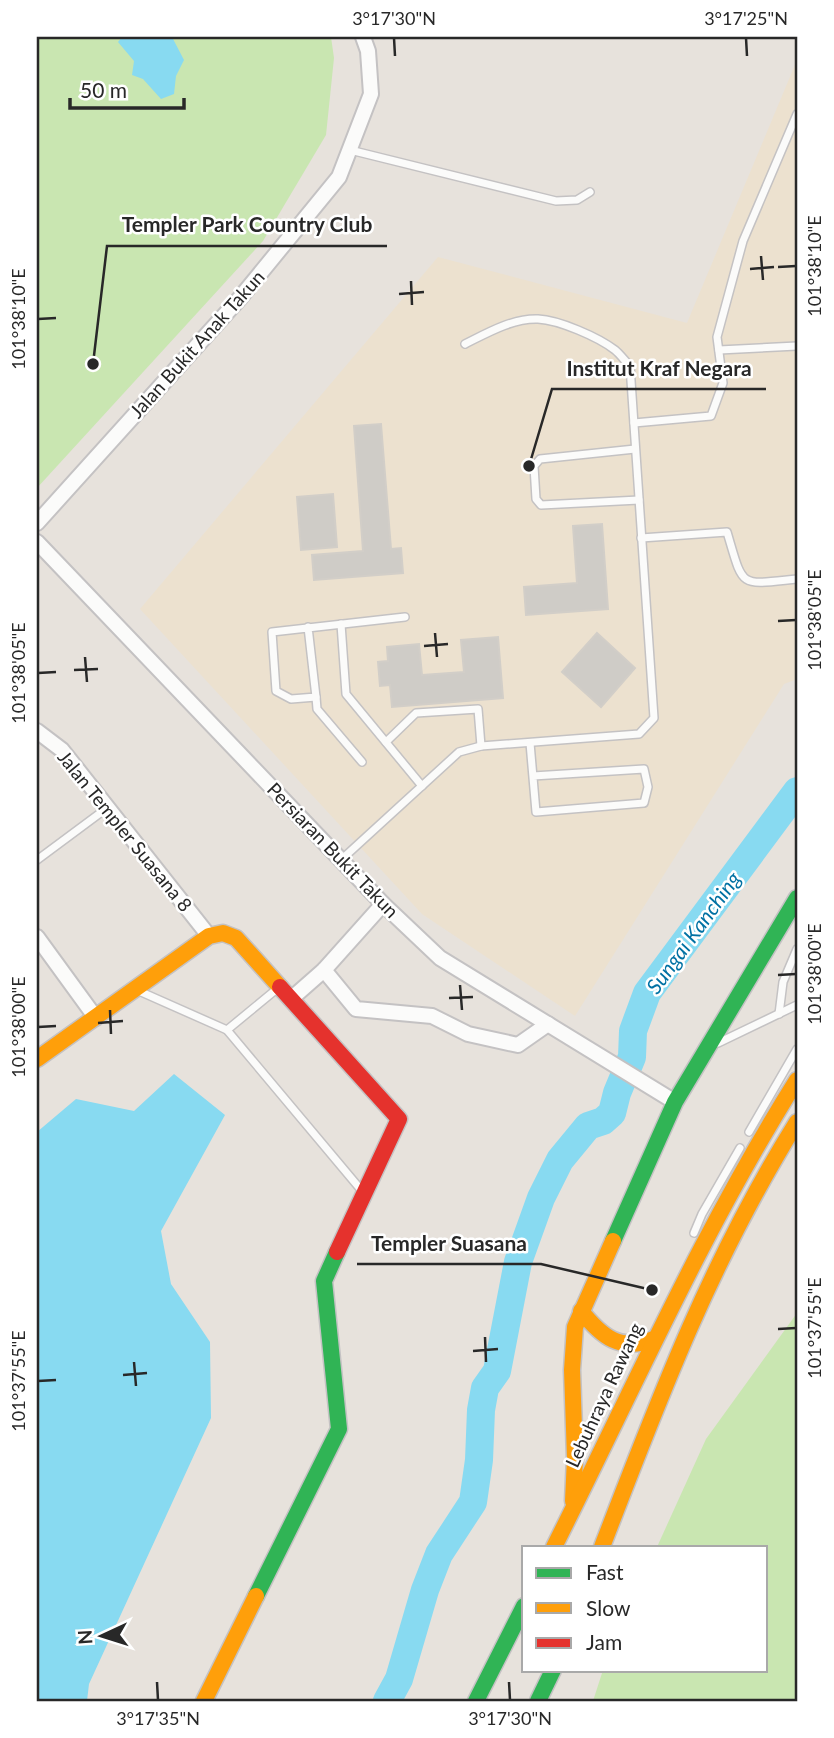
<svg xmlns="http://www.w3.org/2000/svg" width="834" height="1738" font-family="Lato,sans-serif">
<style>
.education{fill:#ece1cf}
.green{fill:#c9e6b1}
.water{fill:#88daf1}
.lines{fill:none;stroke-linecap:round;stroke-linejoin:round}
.river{stroke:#88daf1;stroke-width:28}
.building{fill:#cfccc7;stroke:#d2cec8;stroke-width:2}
.lane-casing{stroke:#c4c2c3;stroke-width:10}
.street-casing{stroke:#c4c2c3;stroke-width:18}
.fast-casing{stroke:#c4c2c3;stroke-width:19}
.slow-casing{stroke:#c4c2c3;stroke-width:19}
.jam-casing{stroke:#c4c2c3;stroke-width:19}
.lane{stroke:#fbfbfa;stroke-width:7}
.street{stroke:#fbfbfa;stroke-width:14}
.fast{stroke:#30b455;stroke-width:16}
.slow{stroke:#ff9f0a;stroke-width:16}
.jam{stroke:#e5322d;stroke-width:16}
.ticks{fill:none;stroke:#282828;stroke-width:2.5}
.labels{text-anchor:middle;stroke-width:5;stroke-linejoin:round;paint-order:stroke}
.street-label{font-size:19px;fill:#282828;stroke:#fff}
.water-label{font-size:21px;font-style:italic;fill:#0171a3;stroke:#fff}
.leader{fill:none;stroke:#282828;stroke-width:2.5}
.callout-dot{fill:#282828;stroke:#fff;stroke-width:2.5}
.callout-label{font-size:21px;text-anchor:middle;font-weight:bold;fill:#282828;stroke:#fff;stroke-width:5;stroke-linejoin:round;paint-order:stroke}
.neatline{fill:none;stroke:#282828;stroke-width:2.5}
.ticks-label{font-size:18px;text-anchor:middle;fill:#282828}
</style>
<rect width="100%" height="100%" fill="#e7e2dc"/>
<polygon class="education" points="797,60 797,679 784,684 575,1016 422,914 140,609 438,257 687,323"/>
<g class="green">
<polygon points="37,37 331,37 334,58 326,135 263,241 37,488"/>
<polygon points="797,1313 797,1701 593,1701 603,1670 766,1670 766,1547 657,1547 706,1439"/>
</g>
<g class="water">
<polygon points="122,37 172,37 184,60 176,76 174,94 161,99 143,79 132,75 134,61 118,42"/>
<polygon points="174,1074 225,1115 161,1231 171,1284 210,1342 211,1418 89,1684 87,1701 37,1701 37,1132 76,1099 134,1111"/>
</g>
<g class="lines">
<polyline class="river" points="387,1701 399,1679 425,1590 439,1554 473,1502 479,1460 481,1410 485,1388 497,1371 518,1262 541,1198 560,1160 588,1126 603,1121 612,1113 617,1093 632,1057 633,1031 647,993 797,791"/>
</g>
<g class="building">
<polygon points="381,424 391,549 401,548 403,573 314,580 312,555 363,551 354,426"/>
<polygon points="333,494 337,547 301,550 297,497"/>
<polygon points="602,524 608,609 526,615 524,587 577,583 573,526"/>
<polygon points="597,633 635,668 601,707 562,672"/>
<polygon points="498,637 503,698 392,707 390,685 380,686 378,662 388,661 387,647 419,644 422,675 464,672 461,640"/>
</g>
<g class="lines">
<g class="lane-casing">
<g id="lane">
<polyline points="350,150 556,201 577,200 590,192"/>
<polyline points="719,350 797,346"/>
<polyline points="634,423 711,416 723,383 717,337 743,241 797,114"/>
<polyline points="635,449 540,459 534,466 536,499 541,505 639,500"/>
<path d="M641,538l86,-6c17,57 11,53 70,47"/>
<polyline points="341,624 346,694 422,786"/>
<polyline points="308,627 316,697 291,699 276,691 272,632 405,617"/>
<polyline points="316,697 317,709 362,762"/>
<polyline points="386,742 416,713 478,709 481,746"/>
<polyline points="530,743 536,812 644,803 648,787 644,769 533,776"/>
<path d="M342,859l117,-107 22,-6 158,-12 15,-16 -24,-352c-5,-5 -10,-12 -15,-16 -17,-13 -56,-30 -77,-31 -25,-1 -51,14 -73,25"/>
<polyline points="37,860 107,808"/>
<polyline points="139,991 227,1030 362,1191"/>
<polyline points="779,1014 783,982 797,949"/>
<polyline points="227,1030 278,988"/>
<polyline points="718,1043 797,1005"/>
<polyline points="749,1132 797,1049"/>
<polyline points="694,1233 702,1214 740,1148"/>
</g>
</g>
<g class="street-casing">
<g id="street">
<polyline points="37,523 240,298 339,177 371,94 368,51 363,37"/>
<polyline points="37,542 383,904 440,958 675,1102"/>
<polyline points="37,731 62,750 209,936"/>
<polyline points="37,937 96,1018"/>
<polyline points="324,970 356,1009 432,1016 468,1034 518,1045 548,1024"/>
<polyline points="291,999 324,970 383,904"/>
</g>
</g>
<g class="fast-casing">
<g id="fast">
<polyline points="613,1241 675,1102 797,898"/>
<polyline points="256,1596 339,1429 324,1281 337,1252"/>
<polyline points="476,1701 524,1606"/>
<polyline points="538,1701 553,1670"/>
</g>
</g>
<g class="slow-casing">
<g id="slow">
<polyline points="37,1059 209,936 223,933 236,938 280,987"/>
<path d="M581,1311c21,26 39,41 73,28"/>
<polyline points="573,1501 575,1458 572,1370 575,1327 613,1241"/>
<path d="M554,1547c79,-157 149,-318 243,-467"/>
<path d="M602,1547c57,-149 110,-289 195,-425"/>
<polyline points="204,1701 256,1596"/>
</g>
</g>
<g class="jam-casing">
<polyline id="jam" points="280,987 399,1119 337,1252"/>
</g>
<use href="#lane" class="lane"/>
<use href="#street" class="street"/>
<use href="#fast" class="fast"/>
<use href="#slow" class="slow"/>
<use href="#jam" class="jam"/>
</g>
<path class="ticks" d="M394,38l1,18M746,38l1,18M761,256l2,24M778,267l18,-1M750,269l24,-2M411,281l1,24M399,294l25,-2M38,319l18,-1M778,621l18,-1M435,633l2,24M424,646l24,-2M85,657l2,25M74,670l24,-1M38,673l18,-1M778,975l18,-1M460,985l2,25M449,998l24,-1M110,1010l1,24M98,1023l25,-2M38,1027l18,-1M778,1329l18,-1M485,1337l1,25M473,1351l25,-2M134,1362l2,24M123,1375l24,-2M38,1381l18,-1M157,1682l1,18M509,1682l1,18"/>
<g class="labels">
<g class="street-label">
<text transform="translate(197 344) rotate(-48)" y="7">Jalan Bukit Anak Takun</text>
<text transform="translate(125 831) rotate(51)" y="7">Jalan Templer Suasana 8</text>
<text transform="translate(333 850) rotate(46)" y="7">Persiaran Bukit Takun</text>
<text transform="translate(604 1395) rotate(-65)" y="7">Lebuhraya Rawang</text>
</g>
<g class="water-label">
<text transform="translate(694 933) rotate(-54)" y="7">Sungai Kanching</text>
</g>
</g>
<path class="leader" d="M93 364L107 246H387M529 466L552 389H766M652 1290L541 1264H357"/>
<g class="callout-dot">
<circle cx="93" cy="364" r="7"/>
<circle cx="529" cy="466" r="7"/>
<circle cx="652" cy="1290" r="7"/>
</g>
<g class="callout-label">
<text x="247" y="232">Templer Park Country Club</text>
<text x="659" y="376">Institut Kraf Negara</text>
<text x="449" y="1251">Templer Suasana</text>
</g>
<rect width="834" height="1738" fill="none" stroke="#ffffff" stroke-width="77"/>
<rect x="522" y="1546" width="245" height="126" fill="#ffffff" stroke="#a9a9a9" stroke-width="2"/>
<rect x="536" y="1568" width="35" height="10" fill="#30b455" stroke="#a9a9a9" stroke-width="2"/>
<text x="586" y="1580" font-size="21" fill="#282828">Fast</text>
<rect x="536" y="1603" width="35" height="10" fill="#ff9f0a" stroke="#a9a9a9" stroke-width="2"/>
<text x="586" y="1616" font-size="21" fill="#282828">Slow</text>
<rect x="536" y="1638" width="35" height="10" fill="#e5322d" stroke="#a9a9a9" stroke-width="2"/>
<text x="586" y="1650" font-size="21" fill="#282828">Jam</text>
<g transform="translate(102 1636) rotate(266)" stroke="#ffffff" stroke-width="5" paint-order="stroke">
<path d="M0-5L12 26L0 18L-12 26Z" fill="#282828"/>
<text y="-10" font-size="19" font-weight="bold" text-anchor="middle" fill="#282828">N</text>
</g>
<path d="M70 98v10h114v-10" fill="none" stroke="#282828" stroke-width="3.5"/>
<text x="80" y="98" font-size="21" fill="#282828" stroke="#ffffff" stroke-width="5" paint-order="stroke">50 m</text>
<rect x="38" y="38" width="758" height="1662" class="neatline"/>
<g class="ticks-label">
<text x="394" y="25">3°17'30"N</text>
<text x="746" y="25">3°17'25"N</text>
<text transform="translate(815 266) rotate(-90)" y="6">101°38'10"E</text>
<text transform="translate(19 319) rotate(-90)" y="6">101°38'10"E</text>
<text transform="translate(815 620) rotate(-90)" y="6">101°38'05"E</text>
<text transform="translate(19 673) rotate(-90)" y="6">101°38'05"E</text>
<text transform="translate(815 974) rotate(-90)" y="6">101°38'00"E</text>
<text transform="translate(19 1027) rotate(-90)" y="6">101°38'00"E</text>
<text transform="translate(815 1328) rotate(-90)" y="6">101°37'55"E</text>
<text transform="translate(19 1381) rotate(-90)" y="6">101°37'55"E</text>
<text x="158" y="1725">3°17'35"N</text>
<text x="510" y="1725">3°17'30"N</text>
</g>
</svg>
